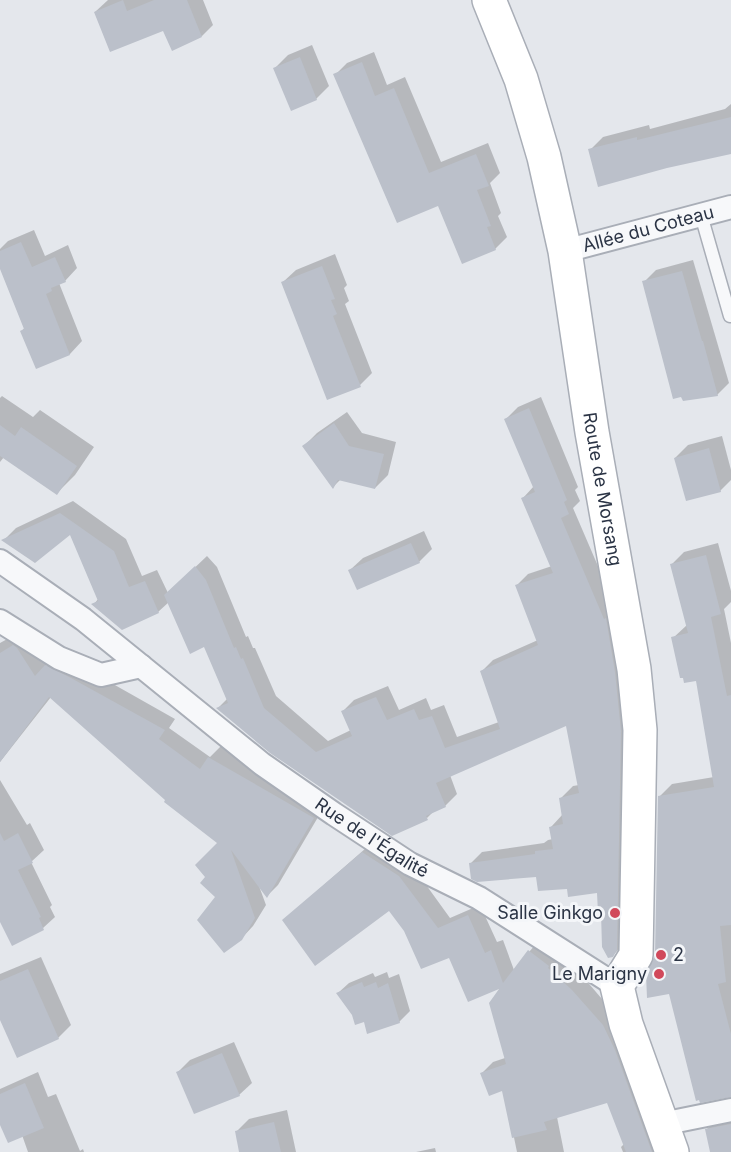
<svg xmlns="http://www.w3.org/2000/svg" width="731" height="1152" font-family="Inter,sans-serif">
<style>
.shadow{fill:#0003}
.building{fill:#bbc0ca}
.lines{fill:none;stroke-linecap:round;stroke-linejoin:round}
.lane-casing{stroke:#a9aeb7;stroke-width:15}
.street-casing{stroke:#a9aeb7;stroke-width:26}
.secondary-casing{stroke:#a9aeb7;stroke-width:36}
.lane{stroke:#f7f8fa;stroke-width:12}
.street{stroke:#f7f8fa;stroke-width:22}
.secondary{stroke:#fff;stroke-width:33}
.poi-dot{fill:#d1495b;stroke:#f4f6f9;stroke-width:2}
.labels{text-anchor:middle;stroke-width:6;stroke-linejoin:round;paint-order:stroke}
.street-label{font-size:18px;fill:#2b3445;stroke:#f4f6f9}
.poi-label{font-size:18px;fill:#2b3445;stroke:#f4f6f9;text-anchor:end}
</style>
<rect width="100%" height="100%" fill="#e4e7ec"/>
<g class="shadow">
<polygon points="108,0 203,0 213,25 202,36 164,29 95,12"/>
<polygon points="312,45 329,86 316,99 275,68 288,55"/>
<polygon points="374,52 387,85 405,77 441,162 488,143 500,173 490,183 501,213 498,216 507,237 495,249 439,204 335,75 347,63"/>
<polygon points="731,104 731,150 590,150 603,137 649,125 650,129 725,109"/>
<polygon points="34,230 45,256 68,245 77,268 65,281 59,283 82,341 70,354 36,367 22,331 25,327 0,265 0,249 8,241"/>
<polygon points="335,254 347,285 344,288 349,301 345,304 372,373 360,385 283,282 296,270"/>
<polygon points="693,260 729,383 717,395 644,282 656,270"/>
<polygon points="2,396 33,417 40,410 94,447 75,475 57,493 4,457 0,462 0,398"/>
<polygon points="541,397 578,487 575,490 580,501 573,508 616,608 627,659 624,944 612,956 598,892 568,887 537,875 470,864 482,852 544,843 548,840 553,839 551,827 563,814 561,798 573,786 579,785 567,724 450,775 457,794 445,806 435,810 427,818 218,708 227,699 204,645 169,602 158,612 94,604 99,598 70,533 4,540 16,528 73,501 126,539 142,576 157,570 168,593 207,556 217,567 246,637 248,636 253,648 255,648 276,696 328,741 351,730 342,712 354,700 388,686 399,710 426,698 431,710 444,705 457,737 499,722 481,672 493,660 538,640 516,586 528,574 552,566 523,498 534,486 506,419 518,407"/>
<polygon points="347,412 362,433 396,442 388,475 375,488 341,479 333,487 304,446 317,433"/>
<polygon points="722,436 731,470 731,480 720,491 675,458 688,445"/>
<polygon points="424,531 432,549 419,562 350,570 363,558"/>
<polygon points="718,543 731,591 731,602 724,609 731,643 731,1096 670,992 656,956 659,797 672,784 714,777 697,679 673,638 687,625 671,565 684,552"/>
<polygon points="20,632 28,637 47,666 58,655 83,667 175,719 169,728 210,757 221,746 324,807 278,885 267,896 259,886 266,905 253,926 241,939 207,877 219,842 167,800 51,697 0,762 0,643"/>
<polygon points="0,780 27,825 30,823 44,850 31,862 52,905 50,907 55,917 43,928 0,919"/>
<polygon points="374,841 411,864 450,918 480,905 497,942 503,940 514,970 540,939 584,978 614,1013 668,1152 623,1152 621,1147 624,1144 608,1101 557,1117 564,1152 517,1152 504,1089 482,1073 493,1062 505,1058 504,985 405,930 389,909 284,920"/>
<polygon points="41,957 71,1025 58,1038 0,1016 0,974"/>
<polygon points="387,972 389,978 399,974 410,1011 399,1022 365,1021 353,1014 338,993 349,983 373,973 375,977"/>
<polygon points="234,1042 252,1083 239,1095 178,1072 190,1060"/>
<polygon points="38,1072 48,1097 56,1094 80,1151 83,1149 84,1152 28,1152 22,1135 0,1123 0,1089"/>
<polygon points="287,1110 296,1152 241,1152 236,1132 249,1119"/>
<polygon points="731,1114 731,1152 712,1152 707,1129 720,1117"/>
<polygon points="435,1148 436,1152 416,1152"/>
</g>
<g class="building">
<polygon points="123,0 127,11 154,0 187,0 202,37 172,51 163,31 110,52 94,12"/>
<polygon points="300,57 317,100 291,111 273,68"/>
<polygon points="362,62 375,96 394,88 429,173 476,154 489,186 477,190 491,226 487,227 496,250 462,264 438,206 397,223 333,74"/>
<polygon points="731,117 731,154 667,168 598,187 588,149 637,137 637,140"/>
<polygon points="21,242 32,267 55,257 66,282 51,288 52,291 46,294 70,355 36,369 20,331 24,329 0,269 0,251"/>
<polygon points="322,266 335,299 331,300 337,314 333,316 361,387 327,400 281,282"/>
<polygon points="682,271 702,341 703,341 718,396 683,401 681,397 673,399 642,281"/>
<polygon points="529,408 567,500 564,502 569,514 561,518 604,619 606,618 615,672 621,731 617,950 613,957 608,958 602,947 601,913 598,913 597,893 568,897 567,889 538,891 536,877 477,882 471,879 469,863 535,854 535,851 553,849 549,827 563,824 559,798 579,793 566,726 436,783 446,807 426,816 428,820 392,836 270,753 216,708 228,703 204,647 190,654 164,595 195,566 206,580 234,648 236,647 241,659 243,658 264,708 316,752 352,736 341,711 376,697 387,720 414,709 419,720 432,716 445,748 500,729 480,671 538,645 515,585 553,573 521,498 535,492 504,419"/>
<polygon points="334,423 349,446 384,454 375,489 338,480 333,489 302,446"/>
<polygon points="0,425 15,436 21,427 77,466 57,495 0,456"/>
<polygon points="709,448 721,492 686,501 674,458"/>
<polygon points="60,513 114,551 129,587 145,581 159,613 122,630 91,604 98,601 70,535 35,563 1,540"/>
<polygon points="411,543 420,563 357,590 348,570"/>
<polygon points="706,555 721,614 711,617 727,696 731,695 731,925 720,926 726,982 718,984 731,1034 731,1097 700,1103 699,1100 696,1101 669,994 647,998 646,974 655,955 658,796 714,787 696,681 684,683 683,678 680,678 671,637 688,633 670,564"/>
<polygon points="13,645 17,648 35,676 45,665 71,678 165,730 159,739 200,769 208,757 314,818 267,898 231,850 255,918 242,940 224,953 197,920 215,897 200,883 205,877 195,865 217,843 164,802 165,800 49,697 0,762 0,653"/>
<polygon points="0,833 4,841 18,833 33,863 18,870 41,917 39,918 44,930 12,946 0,922"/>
<polygon points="362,852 399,876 438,928 468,915 485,953 491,950 503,983 528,950 549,966 548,968 572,990 603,1025 615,1050 652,1152 626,1152 607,1103 544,1122 547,1130 512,1138 502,1091 489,1096 480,1073 506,1064 489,1003 499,989 468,1002 449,958 421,969 404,931 389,911 315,966 282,920"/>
<polygon points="28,969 59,1039 17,1058 0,1020 0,981"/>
<polygon points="362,982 364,987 376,982 378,988 388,983 400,1023 367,1034 364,1022 355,1025 352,1015 336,993"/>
<polygon points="222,1053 240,1096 194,1114 176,1072"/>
<polygon points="25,1083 44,1128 8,1143 0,1125 0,1094"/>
<polygon points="274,1122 281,1152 239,1152 235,1131"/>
<polygon points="731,1124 731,1152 710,1152 705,1129"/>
</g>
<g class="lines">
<g class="lane-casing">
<polyline id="lane" points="701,215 730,316"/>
</g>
<g class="street-casing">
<g id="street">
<path id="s1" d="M565,251l166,-44"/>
<path id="s2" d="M0,561l83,58 179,145 72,50 76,50 69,34 138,88"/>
<polyline points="0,621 59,658 101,675 141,666"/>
<polyline points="662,1124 731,1110"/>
</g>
</g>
<g class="secondary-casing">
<g id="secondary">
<path id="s3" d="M489,0l32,79 23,78 21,94 27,181 42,237 6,61 -4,225 -19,31 9,38 46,128"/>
</g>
</g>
<use href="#lane" class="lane"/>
<use href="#street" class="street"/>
<use href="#secondary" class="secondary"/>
</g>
<g class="poi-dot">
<circle cx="615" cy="913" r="6"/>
<circle cx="661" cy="955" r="6"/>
<circle cx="659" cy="974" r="6"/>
</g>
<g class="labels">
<g class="street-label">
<text dy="6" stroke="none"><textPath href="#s1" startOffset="86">Allée du Coteau</textPath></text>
<text dy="6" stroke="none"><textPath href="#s3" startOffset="504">Route de Morsang</textPath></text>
<text dy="6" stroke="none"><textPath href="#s2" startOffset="464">Rue de l'Égalité</textPath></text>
</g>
<g class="poi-label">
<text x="603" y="919">Salle Ginkgo</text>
<text x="673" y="961" text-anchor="start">2</text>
<text x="647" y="980">Le Marigny</text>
</g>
</g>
</svg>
